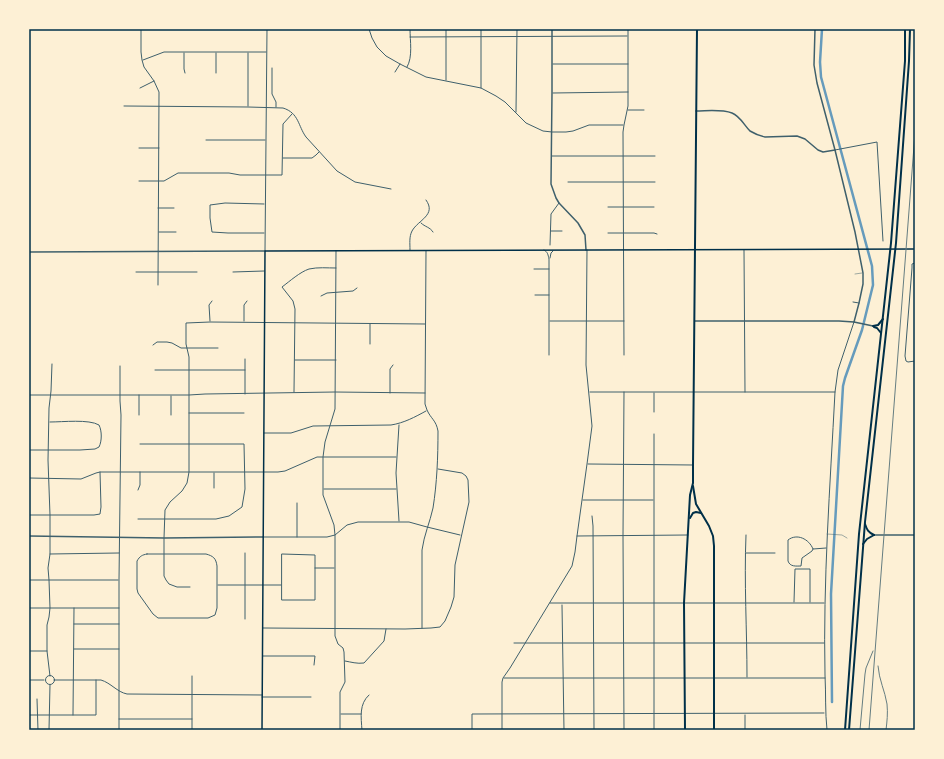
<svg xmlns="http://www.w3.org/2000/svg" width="944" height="759" font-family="Raleway,sans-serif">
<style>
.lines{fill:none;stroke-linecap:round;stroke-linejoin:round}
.canal{stroke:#669bbc;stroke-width:2.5}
.service{stroke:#3f606c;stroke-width:0.5}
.minor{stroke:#3f606c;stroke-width:1}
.tertiary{stroke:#3f606c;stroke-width:1.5}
.secondary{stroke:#003049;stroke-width:1.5}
.primary{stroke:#003049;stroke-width:2}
.trunk{stroke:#003049;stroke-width:2}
.rail{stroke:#657d81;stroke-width:1}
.neatline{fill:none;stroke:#003049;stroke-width:1.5}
</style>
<rect width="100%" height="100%" fill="#fdf0d5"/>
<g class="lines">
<polyline class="canal" points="822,29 820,62 821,77 872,266 873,285 862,330 845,378 843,386 831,594 832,702"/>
<g class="service">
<polyline points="855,274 862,273"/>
<polyline points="827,534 842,535 847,538"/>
</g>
<g class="minor">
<polyline points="141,29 141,52 142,60 144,67 154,81 159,92 158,285"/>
<polyline points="369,29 372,38 377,47 386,56 400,64 426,77 481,88 496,96 505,102 526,123 543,131 552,132 566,132 573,131 589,125 623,125"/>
<polyline points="481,29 481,88"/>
<polyline points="410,37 627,36"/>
<polyline points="184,53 184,69 185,73"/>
<polyline points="248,53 248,106"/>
<polyline points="143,60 164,52 266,52"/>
<polyline points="553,64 628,64"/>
<path d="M407,67c6,-10 3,-26 3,-38"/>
<polyline points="272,68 272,94 276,102 276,107"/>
<polyline points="395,72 400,64"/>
<polyline points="216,73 216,53"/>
<polyline points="446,80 446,29"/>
<polyline points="140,88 154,81"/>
<polyline points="553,93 628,92"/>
<path d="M124,106l124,1 35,1c16,5 15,18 23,29l31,34 18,11 36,7"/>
<polyline points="628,110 644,110"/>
<polyline points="516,112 517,29"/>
<polyline points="206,140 265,140"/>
<polyline points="139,148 159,148"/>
<polyline points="835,150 877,142 883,241"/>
<polyline points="552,156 655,156"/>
<polyline points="283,158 312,158 316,155 319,152"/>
<polyline points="139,181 164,181 178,173 229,173 240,175 282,175 283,124 292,114"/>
<polyline points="568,182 655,182"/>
<polyline points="608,207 654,207"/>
<polyline points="158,208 174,208"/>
<path d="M421,223c4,4 9,4 12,9"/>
<polyline points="551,231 562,231"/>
<polyline points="159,232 176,232"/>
<polyline points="264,233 228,233 212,232 210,218 210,205 225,203 264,204"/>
<polyline points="608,233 654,233 657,234"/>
<polyline points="550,245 551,214 559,203"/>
<path d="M410,250c0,-7 -1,-13 2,-19 6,-11 25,-16 14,-31"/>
<path d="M544,250c4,2 4,5 5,9v96"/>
<polyline points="744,250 745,392"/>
<polyline points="265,251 267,29"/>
<polyline points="336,251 335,409 325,442 323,457 323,495 334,525 335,535 335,636 338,644 343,648 344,652 345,682 340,692 340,730"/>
<polyline points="550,258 551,253 553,251"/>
<polyline points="915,263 912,264 912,268 905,356 906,361 908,362 915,361"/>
<polyline points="534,269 549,269"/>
<polyline points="136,272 197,272"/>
<polyline points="233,272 264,271"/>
<polyline points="535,295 549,295"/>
<polyline points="321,296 327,293 353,291 357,288"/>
<polyline points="853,302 859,303"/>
<polyline points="210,321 209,305 212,301"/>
<polyline points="244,321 244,305 247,301"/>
<polyline points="550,321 624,321"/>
<polyline points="370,324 370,344"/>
<polyline points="153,345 157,342 167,342 172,343 181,348 218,348"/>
<polyline points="624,355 623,132 624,125 628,106 628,29"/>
<polyline points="245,359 245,394"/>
<polyline points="295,360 336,360"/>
<polyline points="155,370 245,370"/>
<path d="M294,392l1,-83 -2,-8 -11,-14c8,-6 18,-15 27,-18 9,-2 18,-1 27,-1"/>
<polyline points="590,392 835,392"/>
<polyline points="390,393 390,369 393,365"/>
<polyline points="29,395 189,395 205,394 335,392 425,393"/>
<polyline points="654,412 654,393"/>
<polyline points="189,413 244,413"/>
<polyline points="139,415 139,395"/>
<polyline points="171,415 171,396"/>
<path d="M264,433h27l22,-7 78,-1c13,-2 24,-8 35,-14"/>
<path d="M29,450h51l15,-1 4,-2c3,-6 3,-16 0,-22 -10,-6 -36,-3 -49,-3"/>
<polyline points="588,464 693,465"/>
<polyline points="214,473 214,488"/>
<polyline points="29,478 81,479 96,473 100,472 278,472 285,471 317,457 396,457"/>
<polyline points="324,489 396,489"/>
<polyline points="138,490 140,485 140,472"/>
<polyline points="583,500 653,500"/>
<polyline points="297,503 297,537"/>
<polyline points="29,515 94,515 100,514 101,507 100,472"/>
<polyline points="592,516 593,526 594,730"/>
<polyline points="138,519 216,519 229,516 242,507 245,489 244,444 140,444"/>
<polyline points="399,521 396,473 399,425"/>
<path d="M746,535c-2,48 1,95 1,142"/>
<polyline points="577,536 688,535"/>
<polyline points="263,537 327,537 335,535 347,525 358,522 409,522 427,527 460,535"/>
<path d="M813,549l-1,2 -10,7 -1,8c-5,0 -11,1 -13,-5v-21c9,-7 21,-1 25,9l13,-1"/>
<polyline points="746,553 775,553"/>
<polyline points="50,554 119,553"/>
<path d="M147,554h59c7,2 10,4 11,12v42l-2,7 -7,3h-50l-5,-4 -15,-21 -1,-4v-28c3,-5 5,-6 10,-7z"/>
<polygon points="282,554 315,555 315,600 282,600"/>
<polyline points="315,568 334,568"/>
<polyline points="29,580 118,580"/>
<polyline points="218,585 281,585"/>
<polyline points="190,587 177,587 169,584 166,580 164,576 164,538 165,510 170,502 182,491 187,483 189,472 189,357 186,344 186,323 210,322 425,324"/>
<polyline points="794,602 795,569 810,569 810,602"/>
<polyline points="550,603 824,603"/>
<polyline points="562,605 564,730"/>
<polyline points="29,608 119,608"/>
<polyline points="245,619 245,553"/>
<polyline points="74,624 119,624"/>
<polyline points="263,628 405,629 431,628 440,627 445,621 451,607 454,597 455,565 469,502 468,480 466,476 462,473 438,469"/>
<path d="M422,628v-78c2,-15 8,-28 11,-42 4,-25 5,-51 5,-77 -2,-11 -7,-12 -11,-21 -1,-2 -1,-4 -2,-6l1,-153"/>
<polyline points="514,643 824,643"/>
<polyline points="74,649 119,649"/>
<polyline points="29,651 47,651"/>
<polyline points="263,656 315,656 314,665"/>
<path d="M345,661c6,1 12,3 19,2l20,-22 2,-12"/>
<circle cx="50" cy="680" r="4.5"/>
<polyline points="50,676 47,651 47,625 49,617 50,608 49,580 48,568 50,554 50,515 48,460 49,408 51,391 52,364"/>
<polyline points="504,678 825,678"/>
<polyline points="29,680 44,680"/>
<path d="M54,680h47c10,3 16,12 26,14l135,1"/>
<polyline points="262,697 311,697"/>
<polyline points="37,699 38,730"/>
<polyline points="341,714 361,714"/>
<polyline points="29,715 96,715 96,680"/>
<polyline points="73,715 74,608"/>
<polyline points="119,719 192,719"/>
<polyline points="49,730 50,685"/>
<polyline points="119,730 119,580 121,415 120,401 120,366"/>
<polyline points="192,730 192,676"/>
<path d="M362,730c-1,-13 -3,-26 7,-35"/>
<polyline points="472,730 472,714 824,713"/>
<polyline points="502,730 502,682 503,678 510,668 572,566 575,552 577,536 587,464 592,426 586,365 587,250"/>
<polyline points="624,730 623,536 624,392"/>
<polyline points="654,730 654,434"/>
<polyline points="745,730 745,715"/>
<path d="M827,730c-2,-18 -1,-36 -2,-55 -2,-94 5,-188 10,-283l3,-22 16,-48"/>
</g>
<g class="tertiary">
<polyline points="552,29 552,93 551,184 556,198 559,203 578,223 585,235 586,250"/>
<polyline points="815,29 814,65 817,83 835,150 855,232 863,273 863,284 859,303 854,322"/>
<path d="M696,111c11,0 25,-2 36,2 8,3 12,12 18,18 5,3 10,5 15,6l32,-1 8,3 13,11 5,2 12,-2"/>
<polyline points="29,252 265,251"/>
<polyline points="695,321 839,321 854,322 873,326"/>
<polyline points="874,535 915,535"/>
<polyline points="29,536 164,538 263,537"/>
</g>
<polyline class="secondary" points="262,730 265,251 915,249"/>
<g class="primary">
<polyline points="693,486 696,504 709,526 713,536 714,546 714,730"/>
<polyline points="690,518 693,513 696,512 701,513"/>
<polyline points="685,730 684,603 690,495 693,483 693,465 697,29"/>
</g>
<g class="trunk">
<polyline points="873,326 878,325 883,319"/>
<polyline points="874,327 877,328 881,333"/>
<path d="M865,524c2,6 3,8 9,11"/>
<polyline points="863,544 867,539 874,535"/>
<polyline points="845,730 859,534 891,243 905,61 905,29"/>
<polyline points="849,730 865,522 896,243 909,61 910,29"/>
</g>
<g class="rail">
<path d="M878,666c1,14 7,25 9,38 1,9 0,18 -1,26"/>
<polyline points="860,730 865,674 866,668 873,651"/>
<polyline points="869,730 915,133"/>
</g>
</g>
<rect width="944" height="759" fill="none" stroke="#fdf0d5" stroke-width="60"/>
<rect x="30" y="30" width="884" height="699" class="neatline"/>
</svg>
